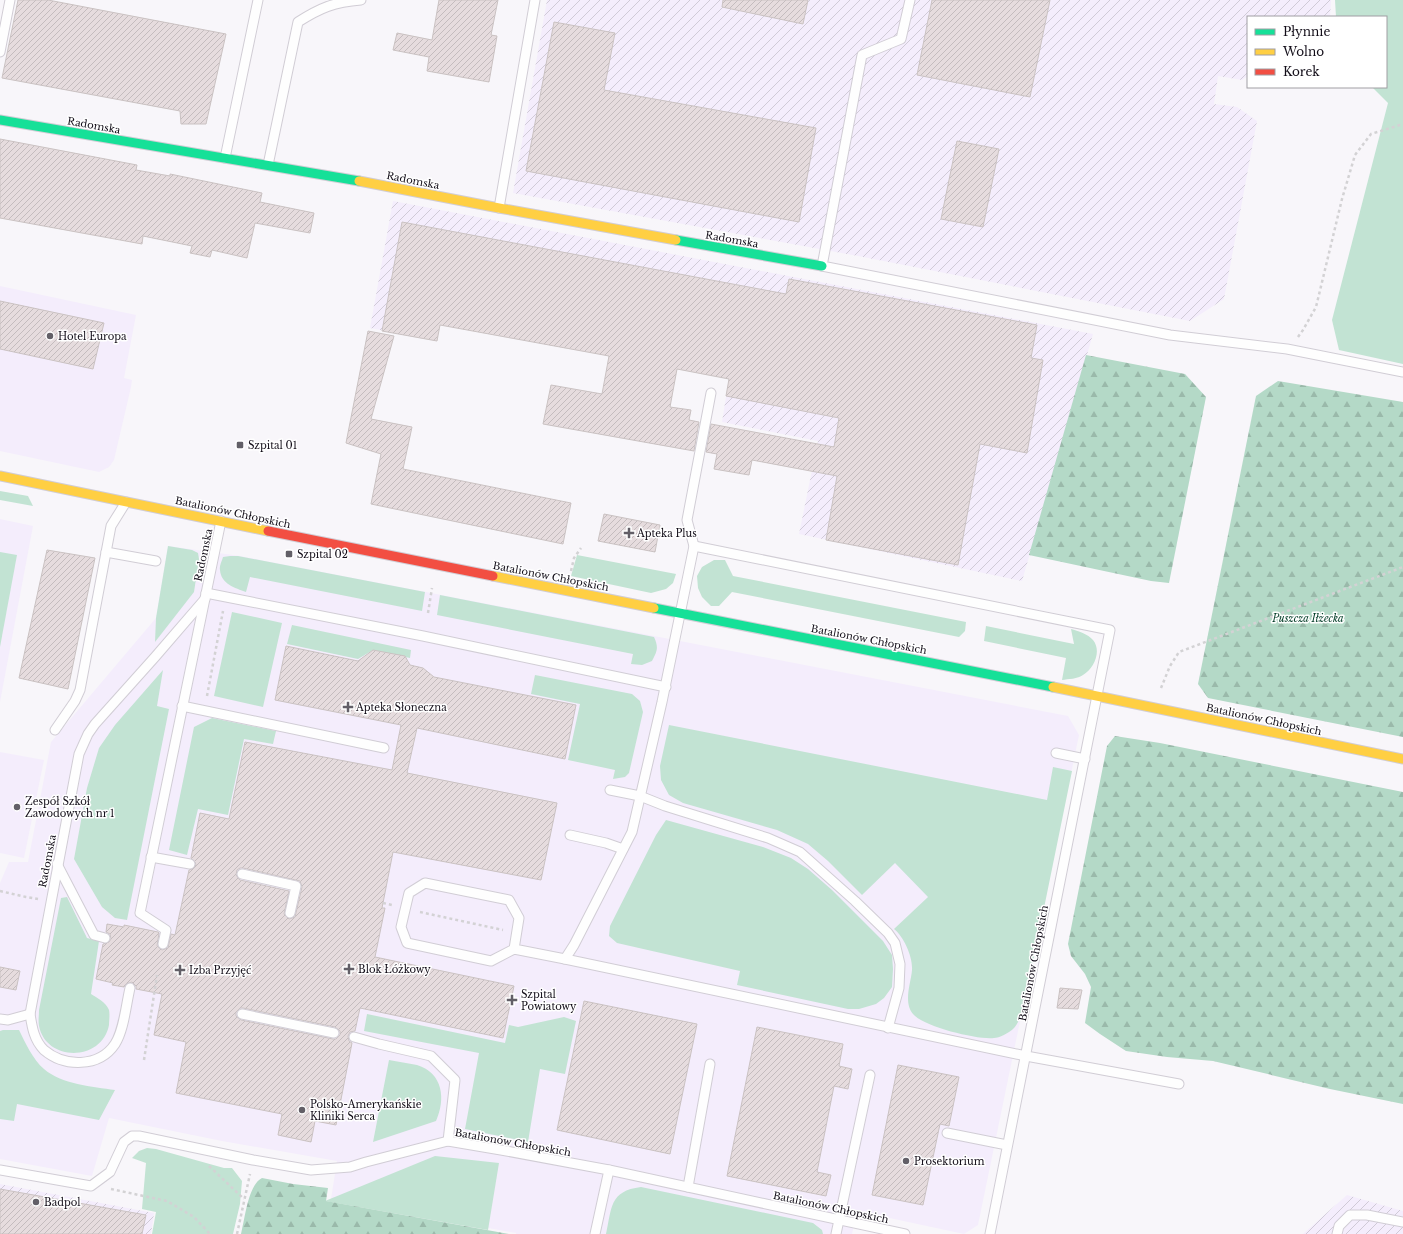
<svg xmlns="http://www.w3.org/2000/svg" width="1403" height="1234" font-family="'Libre Baskerville',serif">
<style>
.built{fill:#f4edfc}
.industrial{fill:url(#industrial-furrows)}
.green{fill:#c2e3d3}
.forest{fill:url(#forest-firs)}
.building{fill:url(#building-hatch);stroke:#cac2c2;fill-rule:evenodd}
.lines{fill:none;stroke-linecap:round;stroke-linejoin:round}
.lane-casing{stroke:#d1cdd5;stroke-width:11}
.fast-casing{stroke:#d1cdd5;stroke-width:11}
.slow-casing{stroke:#d1cdd5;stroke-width:11}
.jam-casing{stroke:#d1cdd5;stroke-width:11}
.path{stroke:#d3d2d4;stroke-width:2.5;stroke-dasharray:3 3;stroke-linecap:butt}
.lane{stroke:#fefefe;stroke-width:9}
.fast{stroke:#16e098;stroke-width:9}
.slow{stroke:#ffcf43;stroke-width:9}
.jam{stroke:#f24e42;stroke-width:9}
.poi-dot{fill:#625f67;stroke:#fff;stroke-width:1.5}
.labels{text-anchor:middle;stroke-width:3;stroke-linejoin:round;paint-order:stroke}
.street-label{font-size:10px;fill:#120d18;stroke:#fff}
.poi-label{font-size:10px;fill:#120d18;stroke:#fff;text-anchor:start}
.park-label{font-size:10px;font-style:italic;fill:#023d27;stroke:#fff}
</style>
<defs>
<pattern id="industrial-furrows" width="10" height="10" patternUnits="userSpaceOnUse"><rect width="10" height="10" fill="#f4edfc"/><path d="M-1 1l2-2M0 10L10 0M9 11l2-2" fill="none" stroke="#d0cad7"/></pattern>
<pattern id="forest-firs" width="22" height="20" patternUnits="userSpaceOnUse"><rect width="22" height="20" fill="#b4d9c7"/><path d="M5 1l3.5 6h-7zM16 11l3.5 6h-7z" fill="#9ab9aa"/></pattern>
<pattern id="building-hatch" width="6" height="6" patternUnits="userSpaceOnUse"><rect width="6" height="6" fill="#e6dcde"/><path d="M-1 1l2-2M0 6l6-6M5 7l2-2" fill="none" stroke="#c4bcbe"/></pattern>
</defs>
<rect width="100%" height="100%" fill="#f8f6fa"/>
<g class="built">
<polygon points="0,286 136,315 124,378 132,380 131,387 114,460 109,467 99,472 0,451"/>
<polygon points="0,519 33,526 0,702"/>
<polygon points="168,546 240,556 1068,716 1079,735 978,1225 964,1234 857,1211 852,1234 516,1234 516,1233 331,1199 337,1161 222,1141 109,1118 92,1176 0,1159 0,883 9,862 28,862 51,742 156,618"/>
<polygon points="0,752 44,760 24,858 0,853"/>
</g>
<g class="industrial">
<polygon points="547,0 1331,0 1330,17 1248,17 1248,76 1242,80 1218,76 1214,104 1237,107 1257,121 1224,299 1190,321 858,256 513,193"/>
<polygon points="393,201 1093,334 1022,581 799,534 818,441 722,422 729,378 439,323 435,340 370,328"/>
<polygon points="0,1184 154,1213 151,1234 0,1234"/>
<polygon points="1347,1195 1403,1211 1403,1234 1303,1234"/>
</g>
<g class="green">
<polygon points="1335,0 1403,0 1403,364 1339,350 1332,320 1388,103 1372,87 1386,87 1386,17 1336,17"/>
<polygon points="0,491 28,496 33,506 0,500"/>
<polygon points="168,546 192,550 198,553 199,559 194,592 155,642 156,618"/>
<polygon points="0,552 17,555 0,647"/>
<polygon points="577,555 676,574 673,583 666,589 651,593 571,576"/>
<path d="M230,556h8l187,36 -3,19 -172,-34 -4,15c-11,-4 -25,-8 -26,-22 -1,-4 2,-9 3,-13z"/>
<polygon points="714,560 725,560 733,576 966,622 965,631 959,637 732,592 719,606 711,606 702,597 698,588 697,576 702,567"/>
<path d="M440,595l214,42c5,11 3,14 -2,24l-10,4 -11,-1 2,-10 -196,-39z"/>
<polygon points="232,612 282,623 263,707 214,696"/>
<polygon points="292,625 411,650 410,658 373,650 358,659 287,644"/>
<path d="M986,626l88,18 -3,-15c7,2 17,5 22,11 9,11 1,29 -10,35 -5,4 -15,4 -21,5l4,-22 -82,-17z"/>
<polygon points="163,670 157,706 169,709 127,920 115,918 102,907 74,859 87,788 99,748 115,725"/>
<polygon points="535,675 632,694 640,701 643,712 629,773 625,777 613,779 615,770 568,760 580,704 531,694"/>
<polygon points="212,718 276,731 273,744 244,739 228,815 198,809 187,855 169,850 194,727"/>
<path d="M669,725l378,75 6,-33 19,4 -47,230c-3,10 -5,21 -12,28 -4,4 -14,9 -19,9 -16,2 -70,-11 -81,-24 -10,-12 -2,-31 -1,-44 1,-13 -8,-33 -18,-41l34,-32 -33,-34 -33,32 -34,-34 -20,-17 -31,-14 -94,-27 -14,-8 -8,-15 -1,-14z"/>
<polygon points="666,820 763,847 791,858 808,869 832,890 883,941 892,955 893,969 892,987 884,998 876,1004 859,1009 848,1009 737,985 740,971 617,943 609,936 610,926 656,835"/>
<path d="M67,897l20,41 12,3 -8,53c6,4 15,8 18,16 1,5 0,11 0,15 -7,37 -63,37 -70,1 -1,-5 0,-11 0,-16l22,-112z"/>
<polygon points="367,1014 505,1043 509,1025 518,1027 564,1017 576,1021 565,1074 540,1069 528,1142 465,1129 479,1053 364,1031"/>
<path d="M3,1030h16c6,12 14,30 25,39 17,15 49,18 71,21l-16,30 -82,-16 -3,17 -14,-2v-88z"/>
<path d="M389,1060c9,2 19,3 28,5 26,8 29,34 19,56l-63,21z"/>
<polygon points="147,1148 156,1149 224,1168 232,1168 242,1181 240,1204 233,1234 152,1234 156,1212 142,1209 146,1163 132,1158 139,1151"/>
<polygon points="435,1156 499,1163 488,1230 325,1201"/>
<path d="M641,1187l172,36 9,7 1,4h-217c6,-26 3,-43 35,-47z"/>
</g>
<g class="forest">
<polygon points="1086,355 1185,374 1206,397 1169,583 1151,581 1029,555"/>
<polygon points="1278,381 1403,402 1403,737 1208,698 1198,684 1256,396"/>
<polygon points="1115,736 1160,743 1403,792 1403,1104 1330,1089 1213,1061 1167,1057 1126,1051 1100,1034 1085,1023 1091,987 1085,974 1071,956 1068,944 1107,746"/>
<path d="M262,1178l31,6 35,4 -2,13 183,33h-268c4,-15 7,-49 21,-56z"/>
</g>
<g class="building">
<polygon points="18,0 48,0 226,34 206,124 181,124 180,111 2,78"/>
<polygon points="439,0 498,0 491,35 497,36 489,82 427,71 429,57 393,50 397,33 432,40"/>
<polygon points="723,0 808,0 803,24 722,7"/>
<polygon points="932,0 1050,0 1030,97 917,75"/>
<polygon points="554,22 615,33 604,90 816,128 799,222 526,171"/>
<polygon points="0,139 137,165 136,170 170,176 170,174 262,193 260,202 314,213 310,233 255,223 247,258 212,250 210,257 190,253 192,246 143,236 142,244 0,218"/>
<polygon points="957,141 999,149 983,227 941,219"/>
<polygon points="402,222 786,294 789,279 1037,325 1031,358 1043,360 1027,453 980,444 958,565 826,540 837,476 752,460 749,475 714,469 717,454 706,452 711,424 834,447 839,418 726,396 729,379 677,369 670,407 691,410 689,420 699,422 694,451 543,424 551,385 602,394 609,356 440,325 437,341 382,331"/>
<polygon points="0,301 104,323 93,369 0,349"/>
<polygon points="368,331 394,336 371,419 412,427 403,469 571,503 563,544 371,504 381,454 346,443"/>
<polygon points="604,514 660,525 655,552 598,541"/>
<polygon points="47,550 95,558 68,689 19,678"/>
<path d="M286,646l72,15 15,-11 32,6 5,9 13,3 11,9 142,28 -11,54 -148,-31 -10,45 150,30 -16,77 -148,-28 -11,56h3l-10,49 139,29 -11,52 -143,-30 -5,23 -5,1 -2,4 1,5 3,2 -16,82 -21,-4 -4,21 -33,-7 4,-21 -106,-21 10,-51 -32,-7 8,-41 -26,-5v-3l-4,-4 -6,2 -2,3 -12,-2 1,-2 -17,-4 7,-35 6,-2 2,-3 -1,-5 -4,-2 1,-8 17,3v-2l34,7 1,1 -2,13 5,4 6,-2 3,-14 4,1 14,-65 3,-1 4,-4 -1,-3 -4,-4 9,-45 29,6 16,-77 147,28 9,-45 -126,-25zM240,868h3l57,13 2,6 -7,30 -6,2 -5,-5 5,-23 -49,-11 -4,-5 1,-5zM240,1008h3l92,19 5,4v4l-4,4h-3l-92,-19 -5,-4v-4z"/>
<polygon points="0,967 20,971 16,990 0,987"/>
<polygon points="1060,988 1082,990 1078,1009 1057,1008"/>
<polygon points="584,1001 697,1024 670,1154 557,1130"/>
<polygon points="757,1027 843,1044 839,1066 852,1069 848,1089 834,1086 817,1172 831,1175 826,1196 727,1176"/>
<polygon points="898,1065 959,1077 949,1126 940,1124 923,1205 872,1195"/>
<polygon points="0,1189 146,1215 142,1234 0,1234"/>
</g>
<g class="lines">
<g class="lane-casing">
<g id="lane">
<polyline points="910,0 901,39 862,55 822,266 1170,335 1287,349 1403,372"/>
<polyline points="0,52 10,0"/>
<polyline points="225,158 258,0"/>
<path d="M268,165l30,-143c22,-14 36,-20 63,-22"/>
<polyline points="499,208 535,0"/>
<polyline points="711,393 687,520 694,546 662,702 632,832 574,945 565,959 1026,1056 1179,1084"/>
<polyline points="694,546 1110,630 990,1234"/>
<polyline points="106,552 156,561"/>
<polyline points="206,593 423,636 666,687"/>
<polyline points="182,706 384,748"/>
<polyline points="55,730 75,701 80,690 111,526 126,502"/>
<polyline points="1056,753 1085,759"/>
<polyline points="610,790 640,796 665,806 768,838 800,852 855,901 888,933 895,943 900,964 899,988 888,1028"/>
<polyline points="570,835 606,843 623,849"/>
<polyline points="151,857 190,864"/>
<polyline points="57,864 94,935 105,938"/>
<polyline points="242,874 296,886 290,913"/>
<polyline points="163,944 166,930 140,913 221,521"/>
<polyline points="514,949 491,961 407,943 401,927 409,893 425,883 509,900 519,918 514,949 565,959"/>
<path d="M130,988c-4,17 -6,42 -15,56 -16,24 -51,23 -71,6 -10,-10 -12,-23 -14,-36l49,-260 9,-20 7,-10 60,-67 50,-58"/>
<polyline points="242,1014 334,1033"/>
<polyline points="0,1019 8,1020 30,1014"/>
<polyline points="354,1037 379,1044 431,1056 455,1080 448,1141"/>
<polyline points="947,1133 1007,1145"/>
<polyline points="0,1170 91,1186 110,1172 124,1142 132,1136 139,1136 253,1160 311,1170 350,1167 366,1162 448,1141 501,1150 609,1170 905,1234"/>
<polyline points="688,1187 710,1064"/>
<polyline points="595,1234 609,1170"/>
<polyline points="836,1234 870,1075"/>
<polyline points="1337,1234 1339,1226 1350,1215 1367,1215 1403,1222"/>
</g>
</g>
<g class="fast-casing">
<g id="fast">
<polyline points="0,120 359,181"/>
<polyline points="676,240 822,266"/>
<polyline points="654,608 1053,687"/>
</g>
</g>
<g class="slow-casing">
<g id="slow">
<polyline points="359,181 499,208 676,240"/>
<polyline points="0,476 268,531"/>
<polyline points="493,576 654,608"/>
<polyline points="1053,687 1403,759"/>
</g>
</g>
<g class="jam-casing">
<polyline id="jam" points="268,531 493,576"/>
</g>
<g class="path">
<polyline points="1298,337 1303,330 1316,307 1342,199 1355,155 1371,134 1400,125 1403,125"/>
<polyline points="571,571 574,558 581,548"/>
<polyline points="428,613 432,588"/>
<polyline points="1161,688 1170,666 1179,652 1403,567"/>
<polyline points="207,696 223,611"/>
<polyline points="0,891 26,897 38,899"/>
<polyline points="383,903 392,905"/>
<polyline points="420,912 503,930"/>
<polyline points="144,1060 157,975"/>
<polyline points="209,1166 244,1199"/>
<polyline points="111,1189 167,1201 194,1217 210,1234"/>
<polyline points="237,1234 250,1174"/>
</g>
<use href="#lane" class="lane"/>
<use href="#fast" class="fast"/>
<use href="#slow" class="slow"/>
<use href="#jam" class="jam"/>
</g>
<g class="poi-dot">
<circle cx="50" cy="336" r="4"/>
<rect x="236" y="441" width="8" height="8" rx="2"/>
<path d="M627 527h4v4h4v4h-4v4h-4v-4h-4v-4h4z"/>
<rect x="285" y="550" width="8" height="8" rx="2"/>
<path d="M346 701h4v4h4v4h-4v4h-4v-4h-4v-4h4z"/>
<circle cx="17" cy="807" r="4"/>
<path d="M347 963h4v4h4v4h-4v4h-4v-4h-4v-4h4z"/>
<path d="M178 964h4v4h4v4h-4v4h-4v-4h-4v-4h4z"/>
<path d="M510 994h4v4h4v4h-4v4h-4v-4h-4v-4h4z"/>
<circle cx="302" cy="1110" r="4"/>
<circle cx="906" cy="1161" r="4"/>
<circle cx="36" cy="1202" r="4"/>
</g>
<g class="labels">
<g class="street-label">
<text transform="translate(94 125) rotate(10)" y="4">Radomska</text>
<text transform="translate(413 180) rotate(11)" y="4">Radomska</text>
<text transform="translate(732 239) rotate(10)" y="4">Radomska</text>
<text transform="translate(233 512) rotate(12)" y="4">Batalionów Chłopskich</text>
<text transform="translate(203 555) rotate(-78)" y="4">Radomska</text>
<text transform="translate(551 576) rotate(11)" y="4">Batalionów Chłopskich</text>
<text transform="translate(869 639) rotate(11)" y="4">Batalionów Chłopskich</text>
<text transform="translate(1264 719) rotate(12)" y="4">Batalionów Chłopskich</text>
<text transform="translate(47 861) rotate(-79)" y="4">Radomska</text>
<text transform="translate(1033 963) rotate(-79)" y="4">Batalionów Chłopskich</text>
<text transform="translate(513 1142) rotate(10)" y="4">Batalionów Chłopskich</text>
<text transform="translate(831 1207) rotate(12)" y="4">Batalionów Chłopskich</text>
</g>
<g class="poi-label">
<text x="58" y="340">Hotel Europa</text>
<text x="248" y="449">Szpital 01</text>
<text x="637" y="537">Apteka Plus</text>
<text x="297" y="558">Szpital 02</text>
<text x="356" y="711">Apteka Słoneczna</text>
<text x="25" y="805">Zespół Szkół<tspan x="25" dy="12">Zawodowych nr 1</tspan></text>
<text x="358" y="973">Blok Łóżkowy</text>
<text x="189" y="974">Izba Przyjęć</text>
<text x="521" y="998">Szpital<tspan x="521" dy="12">Powiatowy</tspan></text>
<text x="310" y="1108">Polsko-Amerykańskie<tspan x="310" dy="12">Kliniki Serca</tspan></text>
<text x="914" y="1165">Prosektorium</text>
<text x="44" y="1206">Badpol</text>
</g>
<g class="park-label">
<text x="1308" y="622">Puszcza Iłżecka</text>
</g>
</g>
<rect x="1247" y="16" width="140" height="72" fill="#ffffff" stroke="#a09ea3"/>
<rect x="1255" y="29" width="20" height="6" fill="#16e098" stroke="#a09ea3"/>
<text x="1283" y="36" font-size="12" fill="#120d18">Płynnie</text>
<rect x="1255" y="49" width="20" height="6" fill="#ffcf43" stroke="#a09ea3"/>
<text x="1283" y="56" font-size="12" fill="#120d18">Wolno</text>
<rect x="1255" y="69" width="20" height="6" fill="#f24e42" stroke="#a09ea3"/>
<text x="1283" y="76" font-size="12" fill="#120d18">Korek</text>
</svg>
